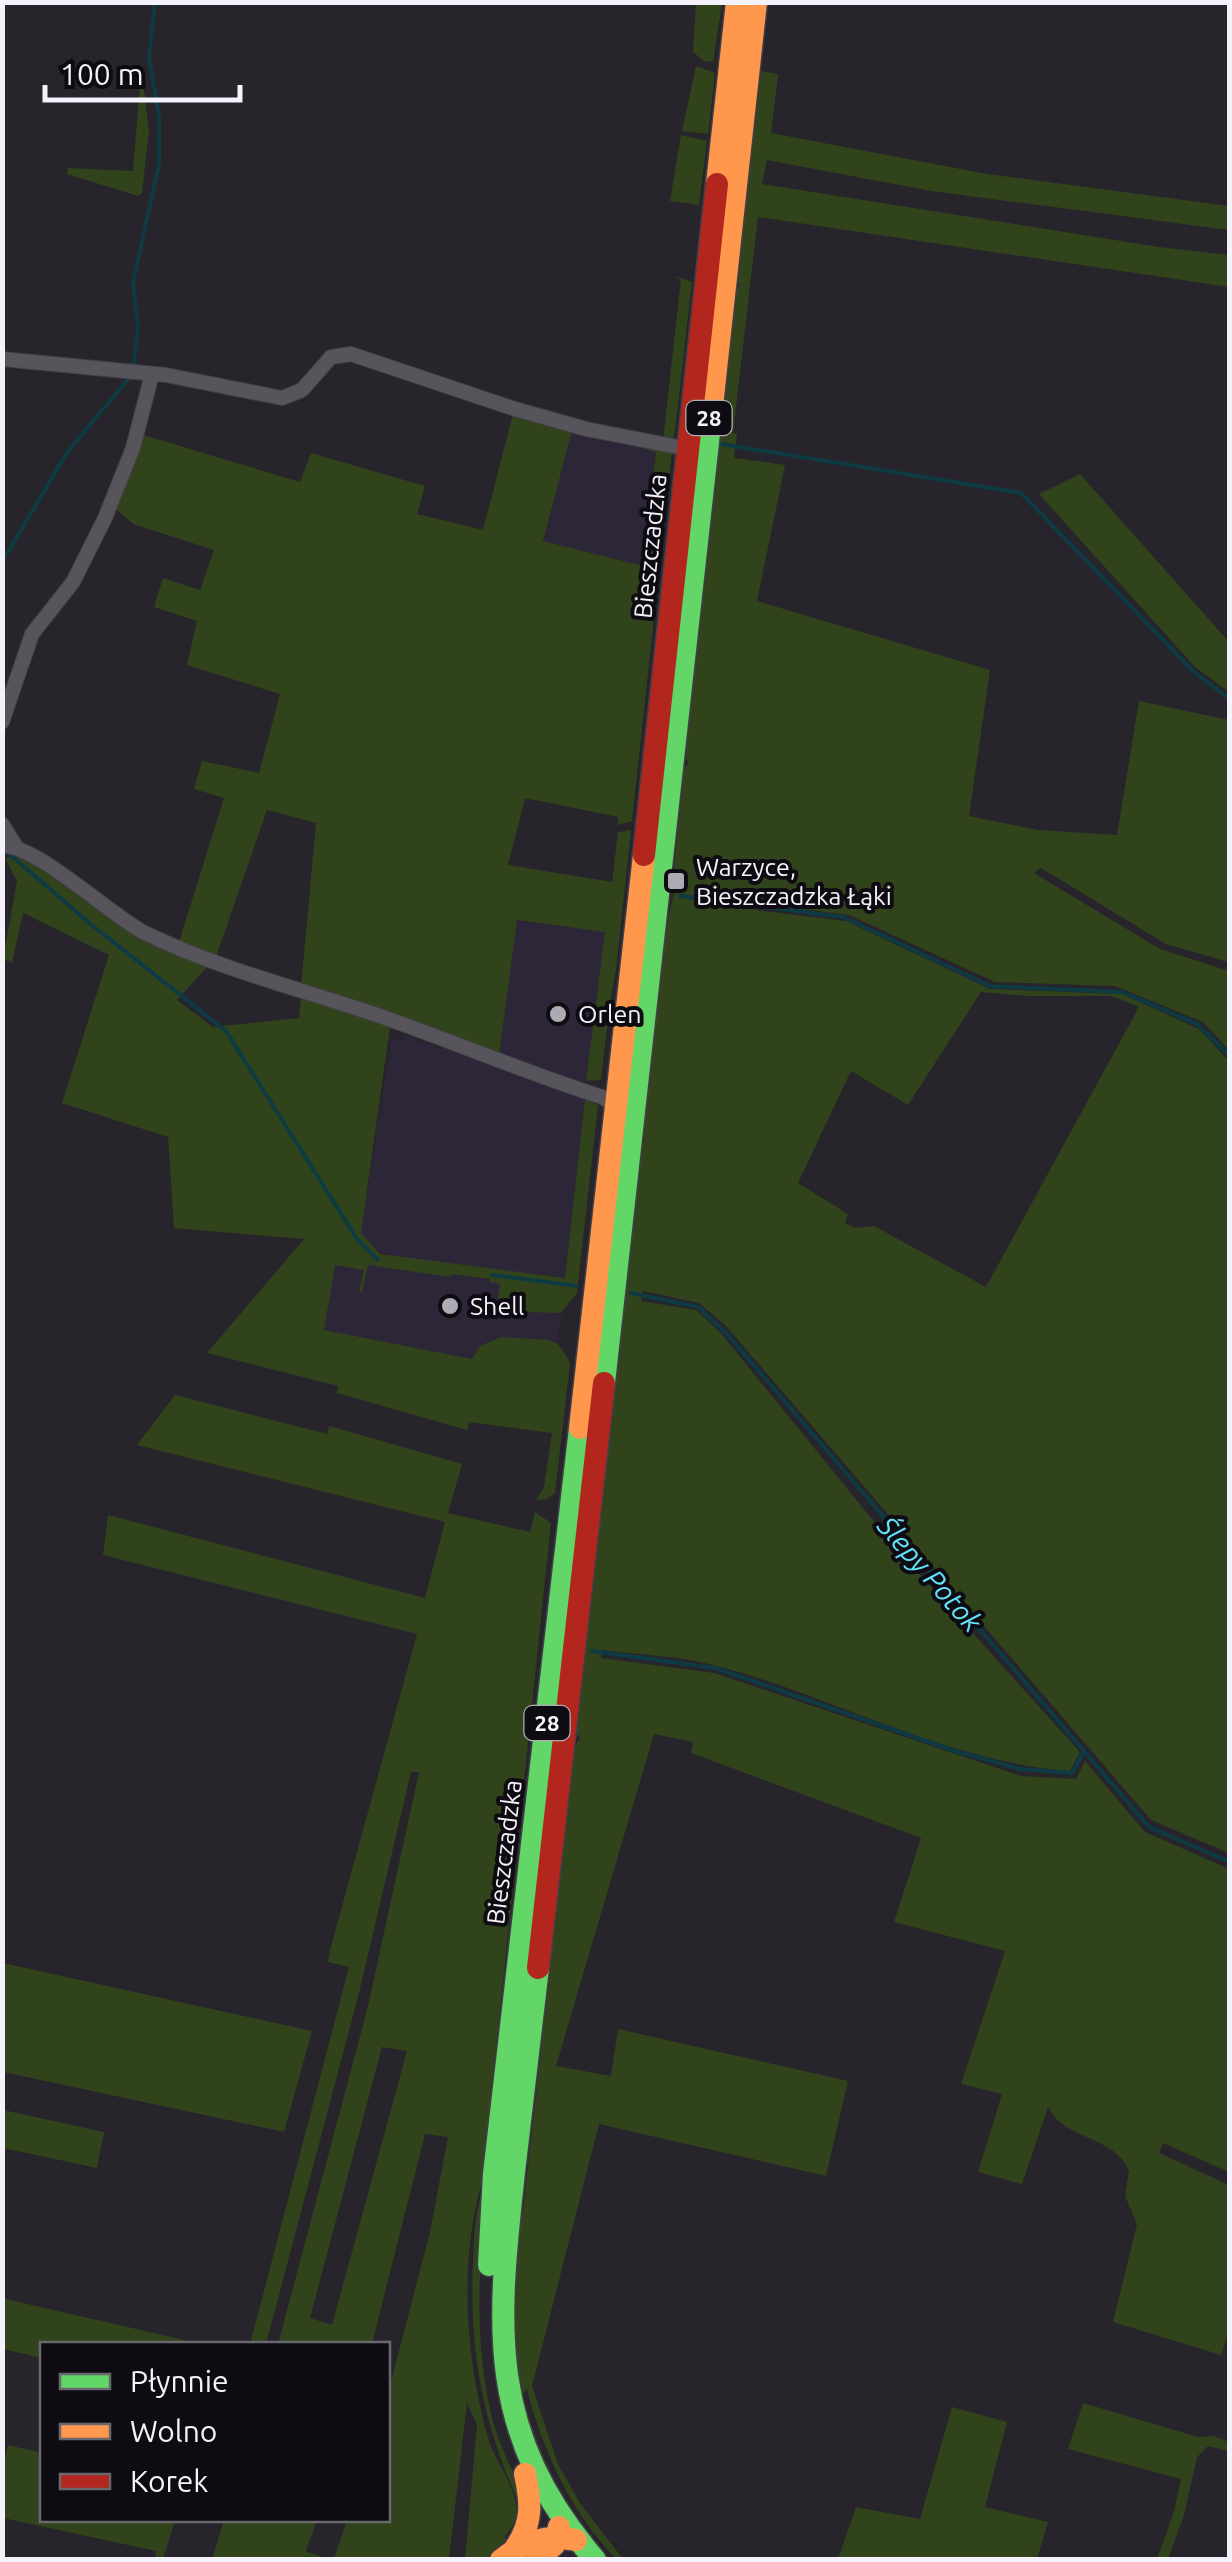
<svg xmlns="http://www.w3.org/2000/svg" width="1232" height="2562" font-family="Ubuntu,sans-serif">
<style>
.built{fill:#2c2638}
.green{fill:#31431b;fill-rule:evenodd}
.lines{fill:none;stroke-linecap:round;stroke-linejoin:round}
.stream{stroke:#0e3b43;stroke-width:4}
.street-casing{stroke:#413f46;stroke-width:16}
.fast-casing{stroke:#413f46;stroke-width:25}
.slow-casing{stroke:#413f46;stroke-width:25}
.jam-casing{stroke:#413f46;stroke-width:25}
.street{stroke:#57545b;stroke-width:14}
.fast{stroke:#63d668;stroke-width:22}
.slow{stroke:#ff974d;stroke-width:22}
.jam{stroke:#b3261e;stroke-width:22}
.poi-dot{fill:#adaab3;stroke:#0e0c12;stroke-width:4}
.labels{text-anchor:middle;stroke-width:8;stroke-linejoin:round;paint-order:stroke}
.shield{fill:#0e0c12;stroke:#b0adb5;stroke-width:2.5}
.shield-label{font-size:22px;font-weight:bold;fill:#f5f2fb}
.street-label{font-size:25px;fill:#f5f2fb;stroke:#0e0c12}
.poi-label{font-size:25px;fill:#f5f2fb;stroke:#0e0c12;text-anchor:start}
.water-label{font-size:28px;font-style:italic;fill:#63e3f9;stroke:#0e0c12}
</style>
<rect width="100%" height="100%" fill="#27242c"/>
<g class="built">
<polygon points="572,431 588,438 656,451 643,566 543,542"/>
<polygon points="517,920 606,932 585,1087 499,1057"/>
<polygon points="405,1036 441,1049 443,1046 585,1099 565,1278 380,1254 361,1233 391,1039 401,1042"/>
<polygon points="333,1257 564,1289 557,1347 478,1364 324,1333"/>
</g>
<g class="green">
<polygon points="696,2 722,3 713,62 704,61 693,52"/>
<polygon points="696,66 715,73 708,134 682,131"/>
<path d="M761,71l17,3 -7,59 216,41 242,32v24l-298,-39 -164,-31 -5,24 397,63 70,8v32l-471,-70 -25,216 4,1 -3,24 51,7 -28,136 233,69 -21,146 69,14 79,5 22,-134 90,19v242l-63,-18 -125,-76 -7,5 126,76 69,22v79l-26,-28 -88,-36 -120,-4 -146,-67 -161,-20 -1,4 49,4 20,7 90,11 144,68 132,5 77,35 30,32v792l-78,-33 -426,-495 -26,-22 -56,-12 -2,10 55,9 24,22 169,208 191,212 -10,19c-124,-9 -234,-74 -353,-105 -36,-10 -77,-11 -114,-16l-2,8 113,15 307,103 55,3 9,-18 60,71 84,37v303l-66,-29 -4,10 70,32 1,143 -9,27 -108,-33 24,-98 -12,-28 4,-25c-14,-36 -65,-30 -81,-64l-26,77 -44,-12 24,-78 -41,-10 44,-133 -111,-29 27,-84 -230,-85 2,-11 -39,-8 -98,332 55,10 7,-47 230,52 -22,95 -227,-52 -67,262 26,78 22,39 43,56h-7c-45,-47 -73,-107 -89,-170l-5,6c17,61 44,117 86,164h-7l-37,-50 -45,-104 -11,-101 12,-92 3,-1 52,-465 5,-8 -4,-5 65,-588 4,-6 -3,-2 23,-203 12,-55 -4,-1 11,-110 5,-6 -4,-4 52,-471 3,-1 -3,-6zM981,992l45,4h86l27,11 -153,280 -112,-61 -18,2 -11,-5 3,-9 -50,-31 53,-112 57,34z"/>
<polygon points="143,84 149,130 142,193 138,196 67,174 68,168 133,171 140,85"/>
<polygon points="681,135 707,141 699,205 670,201"/>
<polygon points="679,277 692,282 675,431 672,442 663,441 681,279 676,278"/>
<polygon points="513,414 572,431 543,541 643,566 656,452 644,449 645,445 672,451 632,821 618,825 618,817 525,798 508,865 612,882 618,832 631,830 616,969 608,1015 604,1016 603,1025 607,1026 601,1080 586,1081 605,932 517,920 499,1056 301,986 316,823 267,810 216,957 179,942 224,798 194,789 202,761 259,773 280,694 187,665 197,621 154,607 163,578 200,590 214,550 133,524 116,509 140,434 300,482 311,453 425,486 417,514 483,530"/>
<polygon points="1080,474 1229,642 1229,692 1195,667 1039,494"/>
<polygon points="17,856 41,867 134,933 207,967 177,1000 213,1027 299,1018 301,997 390,1027 361,1233 380,1254 565,1278 585,1099 598,1105 577,1293 561,1313 523,1312 520,1299 498,1298 500,1284 490,1282 490,1279 452,1274 451,1277 368,1265 362,1292 359,1292 364,1270 335,1265 324,1330 472,1359 480,1346 501,1337 548,1340 558,1344 567,1357 570,1364 555,1493 547,1499 536,1500 544,1487 552,1433 469,1422 467,1430 337,1393 338,1386 207,1353 304,1239 174,1228 168,1137 62,1103 109,955 23,913 12,963 3,959 17,881 5,858"/>
<path d="M175,1395l152,39 2,-8 133,38 -14,49 82,19 5,-20 16,11 -69,659c-17,58 -18,124 -9,185 4,26 9,52 17,77 8,20 30,50 26,73 -1,7 -7,13 -11,20l3,7 -22,15h-21l12,-134 -10,-22 -18,156h-115l13,-39h41v-127l42,-161 18,-95 -23,-3 -53,210h-94l90,-338 51,-234h-8l-52,221 -93,351h-16l99,-377 -21,-5 2,-12 87,-316 -314,-79 5,-40 317,83 20,-76 -308,-77zM382,2047l25,4 -75,274 -22,-7z"/>
<polygon points="3,1963 312,2031 284,2132 3,2072"/>
<polygon points="3,2110 104,2132 97,2168 3,2148"/>
<path d="M485,2186c-5,79 -12,154 7,232 8,31 25,58 33,88l-11,32 -3,-4 9,-17 -1,-13c-36,-83 -50,-151 -46,-242 1,-26 1,-52 12,-76z"/>
<polygon points="2,2298 23,2303 202,2344 42,2344 42,2358 3,2349"/>
<polygon points="1083,2403 1198,2437 1214,2436 1229,2442 1229,2451 1208,2446 1197,2457 1184,2515 1168,2559 1157,2559 1174,2512 1181,2479 1068,2449"/>
<polygon points="952,2407 1007,2422 985,2507 1048,2522 1037,2559 838,2559 856,2507 920,2519"/>
<polygon points="8,2445 42,2453 42,2520 175,2520 163,2559 155,2559 156,2551 3,2518 3,2467"/>
<polygon points="224,2520 317,2520 306,2551 327,2559 212,2559"/>
</g>
<g class="lines">
<g class="stream">
<polyline points="133,368 138,328 133,283 159,164 159,116 149,58 155,2"/>
<polyline points="722,444 1021,493 1195,673 1230,699"/>
<polyline points="2,562 68,451 130,377"/>
<polyline points="6,851 88,922 226,1031 357,1239 378,1260"/>
<polyline points="680,896 843,917 990,986 1122,992 1197,1024 1230,1056"/>
<polyline points="492,1275 577,1286"/>
<polyline points="631,1293 698,1307 728,1335 1149,1827 1230,1862"/>
<polyline points="592,1651 715,1668 955,1751 1020,1769 1072,1773 1084,1751"/>
</g>
<g class="street-casing">
<g id="street">
<polyline points="2,359 166,375 282,398 302,390 331,357 351,354 515,409 586,429 688,449"/>
<polyline points="2,722 32,634 73,582 105,518 133,448 152,374"/>
<polyline points="2,824 15,845"/>
<path d="M2,846c32,-3 107,68 141,86 75,37 158,57 237,84 74,26 147,57 222,81l20,13"/>
</g>
</g>
<g class="fast-casing">
<g id="fast">
<polyline points="604,1383 713,397"/>
<path d="M538,1968c-8,68 -16,136 -24,204 -17,156 -28,260 81,388"/>
<polyline points="489,2265 494,2174 580,1428"/>
</g>
</g>
<g class="slow-casing">
<g id="slow">
<polyline points="717,184 737,2"/>
<polyline points="713,397 756,2"/>
<polyline points="580,1428 644,855"/>
<path d="M516,2547c17,-25 15,-45 9,-73"/>
<path d="M501,2560c24,-19 45,-26 75,-20"/>
<polyline points="537,2560 554,2545 559,2527"/>
</g>
</g>
<g class="jam-casing">
<g id="jam">
<polyline points="644,855 717,184"/>
<polyline points="538,1968 604,1383"/>
</g>
</g>
<use href="#street" class="street"/>
<use href="#fast" class="fast"/>
<use href="#slow" class="slow"/>
<use href="#jam" class="jam"/>
</g>
<g class="poi-dot">
<rect x="666" y="871" width="20" height="20" rx="5"/>
<circle cx="558" cy="1014" r="10"/>
<circle cx="450" cy="1306" r="10"/>
</g>
<g class="labels">
<g class="shield">
<rect x="686.5" y="401" width="45" height="34" rx="8"/>
<rect x="524.5" y="1706" width="45" height="34" rx="8"/>
</g>
<g class="shield-label">
<text x="709" y="426">28</text>
<text x="547" y="1731">28</text>
</g>
<g class="street-label">
<text transform="translate(650 546) rotate(-84)" y="9">Bieszczadzka</text>
<text transform="translate(504 1852) rotate(-83)" y="9">Bieszczadzka</text>
</g>
<g class="poi-label">
<text x="696" y="876">Warzyce,<tspan x="696" dy="29">Bieszczadzka Łąki</tspan></text>
<text x="578" y="1023">Orlen</text>
<text x="470" y="1315">Shell</text>
</g>
<g class="water-label">
<text transform="translate(930 1574) rotate(49)" y="10">Ślepy Potok</text>
</g>
</g>
<rect width="1232" height="2562" fill="none" stroke="#f5f2fb" stroke-width="10"/>
<rect x="40" y="2342" width="350" height="180" fill="#0e0c12" stroke="#6a686f" stroke-width="2.5"/>
<rect x="60" y="2374" width="50" height="15" fill="#63d668" stroke="#6a686f" stroke-width="2.5"/>
<text x="130" y="2392" font-size="30" fill="#f5f2fb">Płynnie</text>
<rect x="60" y="2424" width="50" height="15" fill="#ff974d" stroke="#6a686f" stroke-width="2.5"/>
<text x="130" y="2442" font-size="30" fill="#f5f2fb">Wolno</text>
<rect x="60" y="2474" width="50" height="15" fill="#b3261e" stroke="#6a686f" stroke-width="2.5"/>
<text x="130" y="2492" font-size="30" fill="#f5f2fb">Korek</text>
<path d="M45 85v15h195v-15" fill="none" stroke="#f5f2fb" stroke-width="5"/>
<text x="60" y="85" font-size="30" fill="#f5f2fb" stroke="#0e0c12" stroke-width="8" paint-order="stroke">100 m</text>
</svg>
